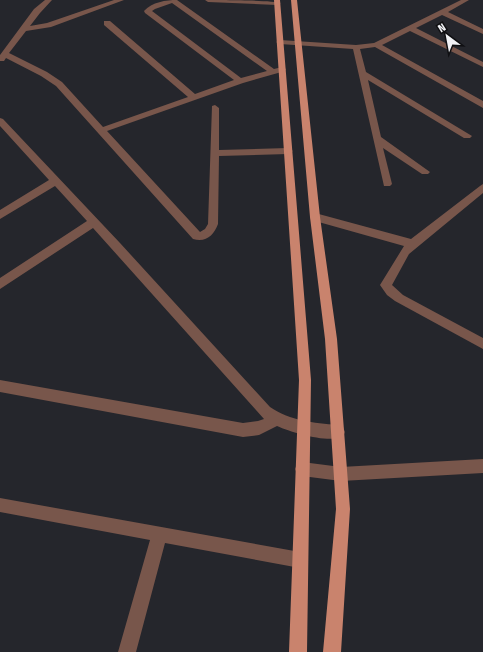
<svg xmlns="http://www.w3.org/2000/svg" width="483" height="652" font-family="'Fira Sans Condensed',sans-serif">
<style>
.lines{fill:none;stroke-linecap:round;stroke-linejoin:round}
.minor{fill:#78564b;fill-rule:evenodd}
.major{fill:#c9836d;fill-rule:evenodd}
</style>
<rect width="100%" height="100%" fill="#25262c"/>
<g class="lines">
<g class="minor">
<path d="M45,0h7l-12,13 -10,13 17,-3 67,-23h10l-73,27 -25,4 -17,22 38,19 15,10 41,45 85,-30 -84,-72v-4h6l85,73 39,-14 -89,-67 -1,-2c8,-9 22,-11 33,-11l97,69 8,-2 4,2 -1,2 -42,12 -136,48 93,101 5,-3 3,-5 4,-118 3,-1 4,3v42l69,-2 5,3 -5,3 -69,2 -1,68c-4,11 -12,19 -25,15l-137,-153 -15,-10 -35,-18 -2,3h-4v-6l34,-46zM172,3l95,68 -26,7 -89,-67 3,-2z"/>
<path d="M205,0c12,0 68,0 76,3l-4,2 -69,-3z"/>
<polygon points="461,0 469,0 448,12 483,29 483,34 442,15 416,28 483,62 483,67 410,31 382,45 483,101 483,108 375,47 360,49 366,72 472,136 470,138 464,138 368,80 381,137 430,172 428,174 422,174 383,148 392,184 390,186 384,186 353,49 280,44 276,42 280,40 356,45 374,43"/>
<path d="M0,118l3,1 117,124 150,164c21,14 43,16 68,18l5,2 2,5 -2,5c-16,6 -50,-4 -66,-11l-18,9 -16,2 -243,-45v-12l243,43 15,-2 6,-2 -171,-191 -93,61v-11l87,-57 -32,-35 -55,33v-9l49,-30 -49,-54z"/>
<polygon points="483,184 483,193 409,254 392,285 403,295 483,338 483,349 395,301 387,295 380,285 404,246 315,221 311,220 310,217 311,214 315,213 411,239 480,186"/>
<polygon points="483,459 483,473 341,481 302,476 297,474 295,469 297,464 302,462 341,467"/>
<polygon points="0,498 300,552 306,554 308,560 306,566 300,568 165,543 136,652 118,652 150,540 0,512"/>
</g>
<g class="major">
<polygon points="274,0 280,0 311,380 307,652 289,652 299,380"/>
<polygon points="291,0 297,0 320,217 337,339 350,509 341,652 323,652 336,509 325,339 310,217"/>
</g>
</g>
<g transform="translate(447 36) rotate(328)" stroke="#0f0f12" stroke-width="3" paint-order="stroke">
<path d="M0-3L7 15L0 10L-7 15Z" fill="#f1f2f6"/>
<text y="-6" font-size="11" font-weight="bold" text-anchor="middle" fill="#f1f2f6">N</text>
</g>
</svg>
